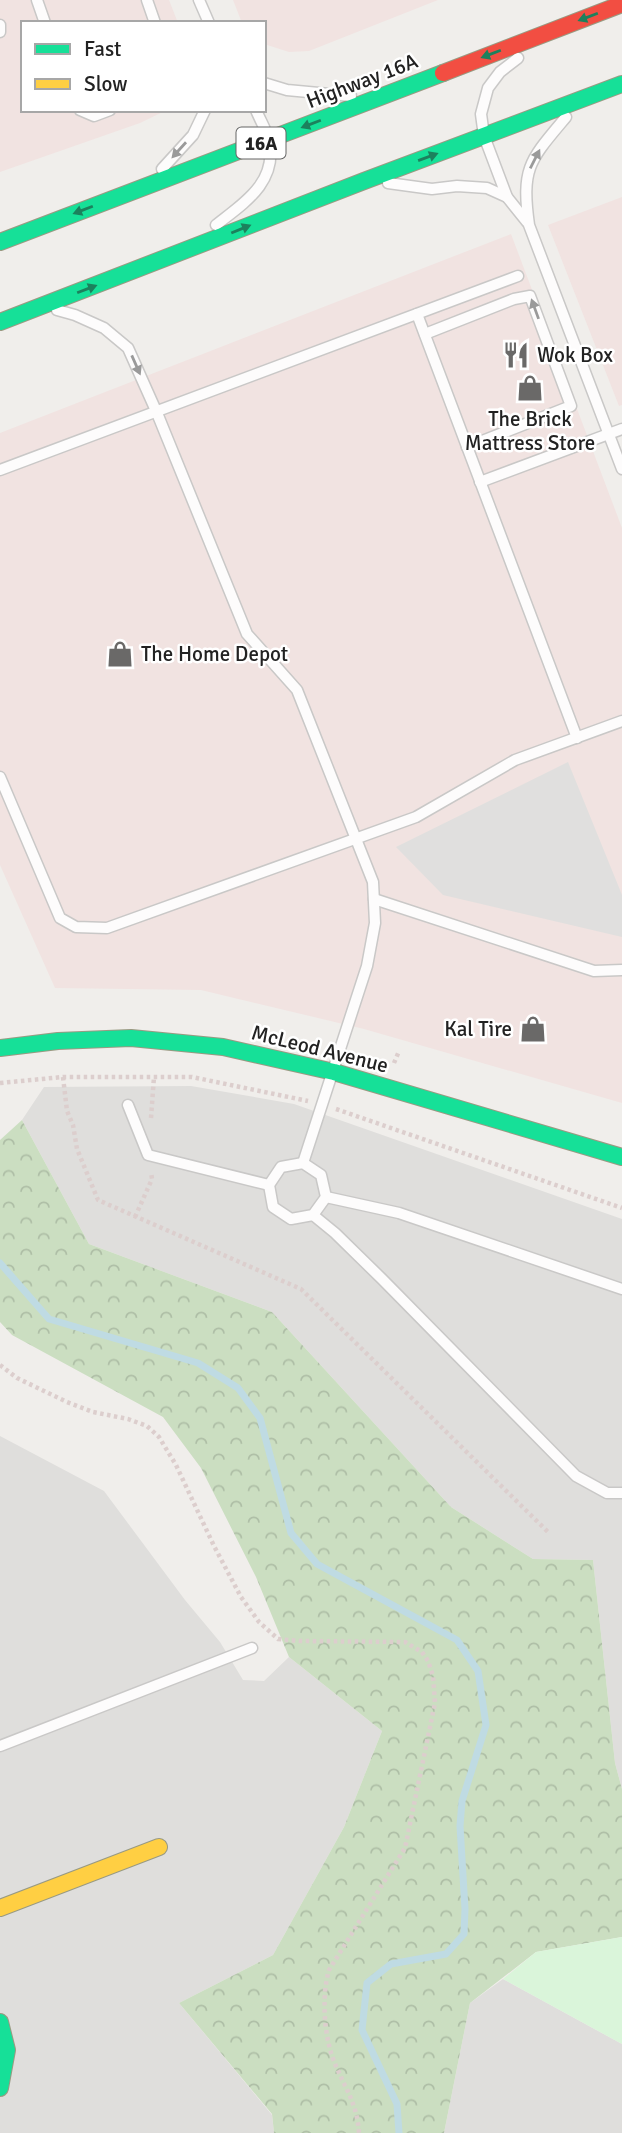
<svg xmlns="http://www.w3.org/2000/svg" width="622" height="2133" font-family="Signika,sans-serif">
<style>
.residential{fill:#dfdedc}
.commercial{fill:#f1e3e1}
.forest{fill:url(#forest-crowns)}
.park{fill:#daf5da}
.parking{fill:#e0dfde}
.lines{fill:none;stroke-linecap:round;stroke-linejoin:round}
.stream{stroke:#bfdbe3;stroke-width:7}
.lane-casing{stroke:#c9c8c7;stroke-width:13}
.fast-casing{stroke:#999a82;stroke-width:18}
.slow-casing{stroke:#999a82;stroke-width:18}
.jam-casing{stroke:#999a82;stroke-width:18}
.path{stroke:#dccecd;stroke-width:4.5;stroke-dasharray:3.5 3.5;stroke-linecap:butt}
.lane{stroke:#fdfcfc;stroke-width:10}
.fast{stroke:#16e098;stroke-width:16}
.slow{stroke:#ffcf43;stroke-width:16}
.jam{stroke:#f24e42;stroke-width:16}
.oneway{fill:#1c815d}
.oneway2{fill:#9a9a9a}
.labels{text-anchor:middle;stroke-width:5;stroke-linejoin:round;paint-order:stroke}
.shield{fill:#fff;stroke:#646464;stroke-width:2}
.shield-label{font-size:19px;font-weight:bold;fill:#222}
.street-label{font-size:21px;fill:#222;stroke:#fff}
.poi-label{font-size:21px;fill:#222;stroke:#fff;text-anchor:start}
</style>
<defs>
<pattern id="forest-crowns" width="20" height="18" patternUnits="userSpaceOnUse" patternTransform="scale(1.75)"><rect width="20" height="18" fill="#cbdec1"/><path d="M2 6a3 3 0 1 1 6 0M12 15a3 3 0 1 1 6 0" fill="none" stroke="#aebea6"/></pattern>
</defs>
<rect width="100%" height="100%" fill="#f0eeeb"/>
<g class="residential">
<polygon points="191,1086 294,1104 622,1219 622,1789 615,1763 593,1560 533,1559 451,1507 272,1312 89,1244 22,1120 44,1087"/>
<polygon points="0,1436 104,1491 185,1600 220,1642 243,1680 264,1681 289,1657 382,1731 344,1827 273,1955 179,2003 272,2115 274,2133 0,2133"/>
<polygon points="503,1979 622,2044 622,2133 444,2133 470,2003"/>
</g>
<g class="commercial">
<polygon points="0,0 169,0 178,23 23,23 23,110 167,110 140,123 0,172"/>
<polygon points="233,0 438,0 309,51 289,52 264,44 264,23 242,23"/>
<polygon points="622,197 622,405 619,406 548,225"/>
<polygon points="511,234 622,528 622,1103 364,1029 201,990 55,988 0,865 0,433"/>
</g>
<polygon class="forest" points="22,1120 89,1244 272,1312 451,1507 533,1559 593,1560 615,1763 622,1789 622,1937 536,1952 470,2003 444,2133 274,2133 272,2114 179,2003 273,1955 344,1827 382,1731 289,1657 256,1577 201,1468 163,1417 12,1335 0,1322 0,1140"/>
<polygon class="park" points="622,1937 622,2044 503,1979 536,1952"/>
<polygon class="parking" points="568,762 622,895 622,937 443,895 396,847"/>
<g class="lines">
<polyline class="stream" points="0,1263 49,1319 198,1363 238,1388 260,1418 291,1533 317,1564 457,1640 478,1671 486,1725 462,1801 460,1826 465,1909 464,1934 446,1954 391,1964 367,1983 362,2030 397,2104 399,2133"/>
<g class="lane-casing">
<g id="lane">
<polyline points="37,0 45,23"/>
<polyline points="147,0 155,23"/>
<polyline points="199,0 209,23"/>
<polyline points="0,25 0,32"/>
<polyline points="518,58 500,72 488,88 481,114 484,136 507,197 527,222"/>
<polyline points="264,83 287,90 351,96"/>
<polyline points="80,110 94,116 110,110"/>
<path d="M566,117c-36,43 -45,50 -37,108l93,244"/>
<polyline points="162,169 193,135 205,110"/>
<polyline points="388,183 432,189 457,186 487,188 507,197"/>
<path d="M216,225c28,-22 62,-43 53,-84 -2,-10 -9,-21 -13,-31"/>
<polyline points="57,310 75,315 104,328 128,348 157,413 247,634 297,690 373,882 375,923 367,966 303,1163"/>
<polyline points="417,314 577,738"/>
<polyline points="425,334 514,299 530,296 571,406 467,447"/>
<polyline points="0,470 518,276"/>
<polyline points="480,482 622,429"/>
<polyline points="0,777 60,918 76,927 107,928 416,817 515,760 622,721"/>
<polyline points="374,899 594,971 622,970"/>
<polyline points="128,1105 148,1155 269,1185"/>
<polygon points="303,1163 321,1175 326,1197 313,1215 291,1219 273,1207 269,1185 281,1167"/>
<polyline points="326,1197 399,1213 622,1289"/>
<polyline points="313,1215 335,1233 382,1279 576,1476 607,1493 622,1493"/>
<polyline points="0,1746 252,1648"/>
</g>
</g>
<g class="fast-casing">
<g id="fast">
<polyline points="0,242 443,73"/>
<polyline points="0,322 364,181 622,84"/>
<polyline points="0,1048 58,1041 131,1038 223,1047 334,1072 622,1157"/>
<polyline points="0,2022 7,2050 0,2088"/>
</g>
</g>
<g class="slow-casing">
<polyline id="slow" points="0,1908 159,1847"/>
</g>
<g class="jam-casing">
<polyline id="jam" points="443,73 622,4"/>
</g>
<g class="path">
<polyline points="394,1063 399,1051"/>
<polyline points="63,1077 67,1111 73,1125 77,1149 98,1200 301,1289 548,1532"/>
<polyline points="0,1083 63,1077 192,1077 308,1101"/>
<polyline points="336,1109 622,1208"/>
<polyline points="151,1118 154,1077"/>
<polyline points="135,1217 152,1179 151,1172"/>
<path d="M0,1365l17,13 50,24 26,10 35,7 19,7 12,11 17,28 38,81 27,51 18,25 19,17 21,2 106,1 17,10 6,9 5,15 2,27 -30,145 -76,122c-8,27 -5,70 7,96 11,26 21,38 23,67"/>
</g>
<use href="#lane" class="lane"/>
<use href="#fast" class="fast"/>
<use href="#slow" class="slow"/>
<use href="#jam" class="jam"/>
</g>
<defs><path id="oneway-solid" d="M-6-.8H1V-3.2L6.5 0L1 3.2V.8H-6Z" transform="scale(1.75)"/></defs>
<g class="oneway">
<use href="#oneway-solid" transform="translate(588 17) rotate(159)"/>
<use href="#oneway-solid" transform="translate(491 54) rotate(159)"/>
<use href="#oneway-solid" transform="translate(311 124) rotate(159)"/>
<use href="#oneway-solid" transform="translate(428 157) rotate(-20)"/>
<use href="#oneway-solid" transform="translate(83 210) rotate(159)"/>
<use href="#oneway-solid" transform="translate(241 229) rotate(-22)"/>
<use href="#oneway-solid" transform="translate(87 289) rotate(-21)"/>
</g>
<g class="oneway2">
<use href="#oneway-solid" transform="translate(179 150) rotate(132)"/>
<use href="#oneway-solid" transform="translate(535 159) rotate(-63)"/>
<use href="#oneway-solid" transform="translate(535 309) rotate(-110)"/>
<use href="#oneway-solid" transform="translate(136 365) rotate(66)"/>
</g>
<defs>
<g id="restaurant-bare" transform="scale(2.1)"><path d="M-5-6h1v4h1v-4h1v4h1v-4h1v5L-1.5 .5V6h-2V.5L-5-1ZM5-6V6H3V1.5H1.5Q1.5-4 5-6Z" fill="#6a6968" stroke="#fff" stroke-width="2.5" paint-order="stroke"/></g>
<g id="shop-bare" transform="scale(2.1)"><path d="M-5-2.5h2.3a2.7 3.5 0 0 1 5.4 0H5L5.5 6h-11ZM-1.5-2.5h3a1.5 2.3 0 0 0-3 0Z" fill="#6a6968" stroke="#fff" stroke-width="2.5" paint-order="stroke"/></g>
</defs>
<g fill-rule="evenodd">
<use href="#restaurant-bare" x="516" y="355"/>
<use href="#shop-bare" x="530" y="388"/>
<use href="#shop-bare" x="120" y="654"/>
<use href="#shop-bare" x="533" y="1029"/>
</g>
<g class="labels">
<rect class="shield" x="236.5" y="127.5" width="49" height="31" rx="5"/>
<g class="shield-label">
<text x="261" y="150">16A</text>
</g>
<g class="street-label">
<text transform="translate(362 81) rotate(-21)" y="7">Highway 16A</text>
<text transform="translate(320 1049) rotate(14)" y="7">McLeod Avenue</text>
</g>
<g class="poi-label">
<text x="537" y="362">Wok Box</text>
<text x="530" y="426" text-anchor="middle">The Brick<tspan x="530" dy="24">Mattress Store</tspan></text>
<text x="141" y="661">The Home Depot</text>
<text x="512" y="1036" text-anchor="end">Kal Tire</text>
</g>
</g>
<rect x="21" y="21" width="245" height="91" fill="#ffffff" stroke="#a7a7a7" stroke-width="2"/>
<rect x="35" y="44" width="35" height="10" fill="#16e098" stroke="#a7a7a7" stroke-width="2"/>
<text x="84" y="56" font-size="21" fill="#222222">Fast</text>
<rect x="35" y="79" width="35" height="10" fill="#ffcf43" stroke="#a7a7a7" stroke-width="2"/>
<text x="84" y="91" font-size="21" fill="#222222">Slow</text>
</svg>
